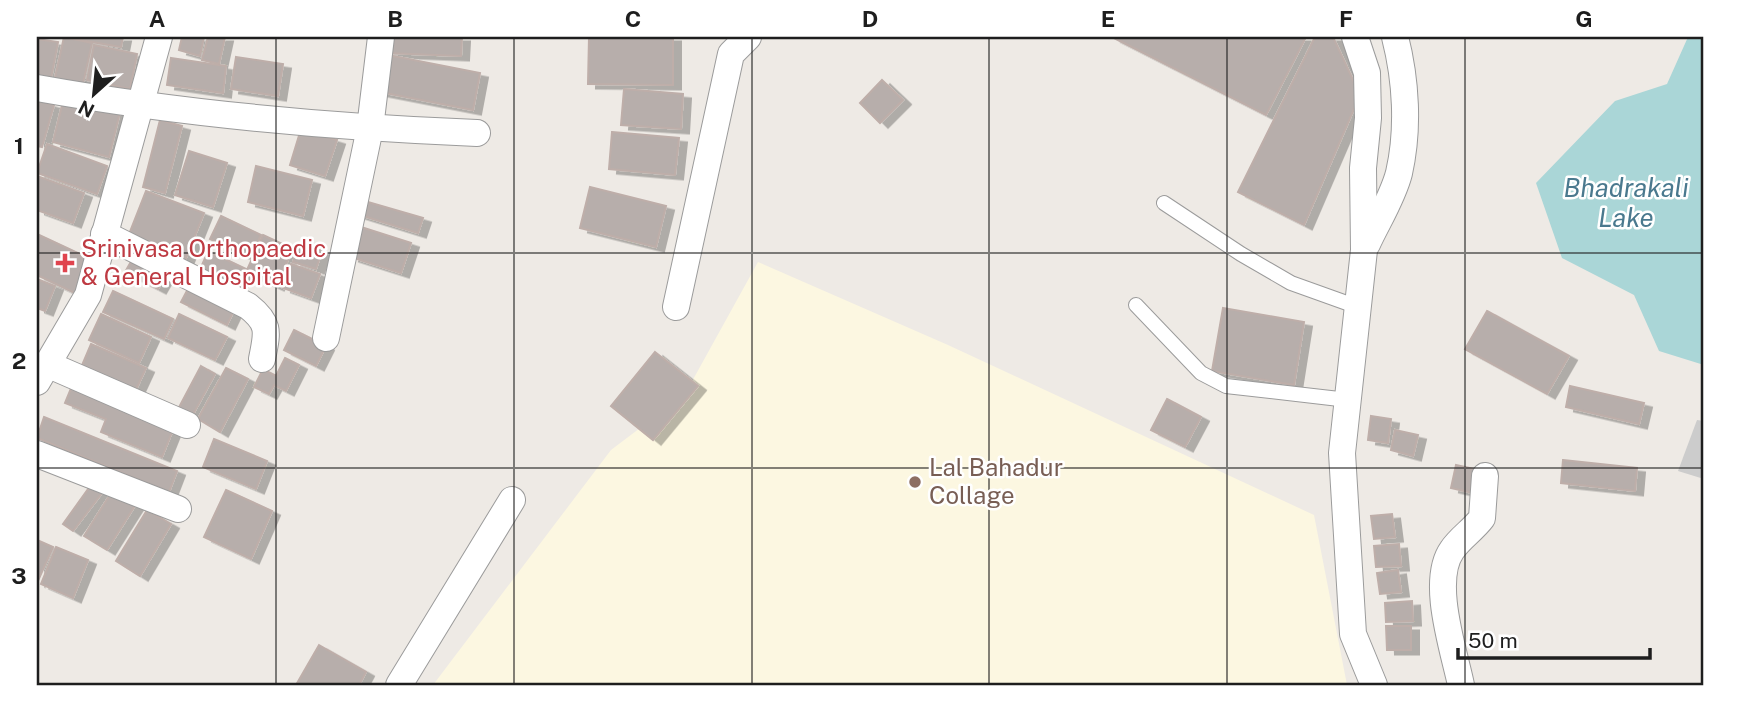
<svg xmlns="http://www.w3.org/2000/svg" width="1741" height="722" font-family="'Public Sans',sans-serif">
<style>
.education{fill:#fcf7e1}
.religious{fill:#ccc}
.water{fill:#aad6d7}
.building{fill:#b7aeab;stroke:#beaea9;stroke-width:2;filter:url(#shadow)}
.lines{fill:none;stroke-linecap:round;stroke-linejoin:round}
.service-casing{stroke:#9b9b9b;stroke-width:16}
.minor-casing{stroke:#9b9b9b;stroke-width:28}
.service{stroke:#fff;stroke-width:14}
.minor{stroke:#fff;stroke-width:26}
.grid{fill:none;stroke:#1e1e1e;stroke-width:2;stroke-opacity:0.55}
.health-dot{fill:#e0444e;stroke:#fff;stroke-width:2.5}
.education-dot{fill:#8d6e63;stroke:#fff;stroke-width:2.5}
.labels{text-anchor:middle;stroke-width:5;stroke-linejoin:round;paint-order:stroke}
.health-label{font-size:24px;fill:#be3a42;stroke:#fff;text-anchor:start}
.education-label{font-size:24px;fill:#785e54;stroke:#fff;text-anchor:start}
.water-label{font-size:26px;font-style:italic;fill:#4a798e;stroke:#fff}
.neatline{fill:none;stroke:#1e1e1e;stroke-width:2.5}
.grid-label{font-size:23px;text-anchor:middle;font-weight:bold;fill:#1e1e1e}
</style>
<defs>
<filter id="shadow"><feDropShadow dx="8" dy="4.5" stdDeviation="0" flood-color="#0004"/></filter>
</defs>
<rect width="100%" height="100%" fill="#eeeae5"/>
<polygon class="education" points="758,262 948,345 1314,515 1347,685 433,685 611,450 685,394"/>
<polygon class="religious" points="1697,420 1704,421 1704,479 1678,471"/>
<polygon class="water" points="1688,37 1704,37 1704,365 1659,351 1634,295 1562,258 1536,183 1615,101 1667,84"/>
<g class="building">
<polygon points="63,37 123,37 121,47"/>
<polygon points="64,37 92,43 82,88 54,82"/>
<polygon points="182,37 204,37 200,56 179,50"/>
<polygon points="208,37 225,37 219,64 202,60"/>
<polygon points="387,37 462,37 461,56 386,53"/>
<polygon points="589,37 673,37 673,85 588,84"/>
<polygon points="1112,37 1306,37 1266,115"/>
<polygon points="1315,37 1333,37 1360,95 1304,225 1238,192"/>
<polygon points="37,39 58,42 50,84 37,81"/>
<polygon points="94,45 137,54 130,89 87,80"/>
<polygon points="388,55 480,73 473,110 380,92"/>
<polygon points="236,57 283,64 278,96 231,89"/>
<polygon points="171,58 226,66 223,93 167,85"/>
<polygon points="882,80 903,100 880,123 860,103"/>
<polygon points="624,89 683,94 681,129 621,125"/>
<polygon points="64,97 120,112 109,157 53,142"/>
<polygon points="37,100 54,105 42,147 37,146"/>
<polygon points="160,120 182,126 165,193 143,187"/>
<polygon points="301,129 337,140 325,176 290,165"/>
<polygon points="612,132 679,138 675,175 609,169"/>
<polygon points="47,144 107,166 97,194 37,173"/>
<polygon points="189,151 227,163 213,207 175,195"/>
<polygon points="256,166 312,180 303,216 248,202"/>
<polygon points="37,176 84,193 73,223 37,210"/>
<polygon points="590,187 666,206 656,247 580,228"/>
<polygon points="146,191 204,213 184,263 126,242"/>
<polygon points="361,200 423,218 418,233 357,214"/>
<polygon points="221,216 261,235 250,258 210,239"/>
<polygon points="361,227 411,243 401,273 351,257"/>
<polygon points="37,234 95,261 79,295 37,275"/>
<polygon points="263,235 293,249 276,286 246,272"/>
<polygon points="299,244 322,251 316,269 293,262"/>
<polygon points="208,251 246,269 236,290 199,272"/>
<polygon points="133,258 166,275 158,289 125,272"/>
<polygon points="291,264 320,274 311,298 283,288"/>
<polygon points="37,279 55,286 45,311 37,308"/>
<polygon points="191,283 236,306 227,325 181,302"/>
<polygon points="113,291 173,319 164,339 103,312"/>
<polygon points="1223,308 1304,322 1294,385 1212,371"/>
<polygon points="1487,311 1569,356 1547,394 1465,349"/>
<polygon points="101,314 151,337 139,363 89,340"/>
<polygon points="179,314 227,337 215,360 168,338"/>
<polygon points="294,330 326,346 316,366 284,350"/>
<polygon points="91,344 146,368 134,394 80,370"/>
<polygon points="655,352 698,386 653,440 611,406"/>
<polygon points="285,358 299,365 286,391 274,385 269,394 254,387 263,369 276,376"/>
<polygon points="201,366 215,374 191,418 177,411"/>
<polygon points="226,368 248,379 220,432 198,419"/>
<polygon points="74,381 176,422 162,457 101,432 106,419 65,403"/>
<polygon points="1570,386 1644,403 1639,424 1566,407"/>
<polygon points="1167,399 1201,417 1185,447 1151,430"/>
<polygon points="1371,416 1391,419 1388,443 1368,440"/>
<polygon points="44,417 177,471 169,492 37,438"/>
<polygon points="1395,430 1418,435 1413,456 1391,450"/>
<polygon points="214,439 267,461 256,489 203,467"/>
<polygon points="1563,460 1637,468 1635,491 1561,483"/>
<polygon points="1456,465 1479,470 1473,493 1451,488"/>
<polygon points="91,485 102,493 73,531 63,524"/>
<polygon points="113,490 136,504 107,550 84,536"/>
<polygon points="226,490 272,511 251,559 204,537"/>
<polygon points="147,510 171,524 140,576 116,561"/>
<polygon points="1392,514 1395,537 1374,539 1371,516"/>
<polygon points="37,540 53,547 37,583"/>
<polygon points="1399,544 1401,566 1376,567 1374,546"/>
<polygon points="56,547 88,560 73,598 41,584"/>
<polygon points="1398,570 1401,592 1380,594 1377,573"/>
<polygon points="1412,601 1413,621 1386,622 1385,603"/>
<polygon points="1386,626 1411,626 1411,650 1387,650"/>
<polygon points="319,645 366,672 359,685 296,685"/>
</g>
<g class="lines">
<g class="service-casing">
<g id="service">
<polyline points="1164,203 1241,254 1291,283 1358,307"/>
<polyline points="1136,305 1201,373 1226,386 1348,400"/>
</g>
</g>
<g class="minor-casing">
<g id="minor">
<polyline points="1355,37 1367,73 1368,118 1363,168 1364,250 1342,453 1353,634 1374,685"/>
<path d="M37,88c145,26 292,39 440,45"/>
<path d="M104,234l144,72c23,18 19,27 14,53"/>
<path d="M1367,244c10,-22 26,-47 32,-71 10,-44 7,-93 -4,-136"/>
<polyline points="676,307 731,54 748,37"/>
<polyline points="326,338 370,128 381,37"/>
<polyline points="49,365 187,425"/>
<polyline points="37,382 88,295 159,37"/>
<polyline points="37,454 178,509"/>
<polyline points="399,685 512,500"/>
<path d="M1461,685c-7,-34 -31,-104 -9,-135 8,-12 21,-20 30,-32l3,-42"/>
</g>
</g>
<use href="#service" class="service"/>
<use href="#minor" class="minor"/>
</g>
<path class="grid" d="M276,37v648M514,37v648M752,37v648M989,37v648M1227,37v648M1465,37v648M37,253h1667M37,468h1667"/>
<path class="health-dot" d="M61.5 252.5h7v7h7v7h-7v7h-7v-7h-7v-7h7z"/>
<circle class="education-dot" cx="915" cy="482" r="7"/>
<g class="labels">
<g class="health-label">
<text x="81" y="257">Srinivasa Orthopaedic<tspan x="81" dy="28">&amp; General Hospital</tspan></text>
</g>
<g class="education-label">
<text x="929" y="476">Lal Bahadur<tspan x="929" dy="28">Collage</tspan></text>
</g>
<g class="water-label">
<text x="1626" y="197">Bhadrakali<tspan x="1626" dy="30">Lake</tspan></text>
</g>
</g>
<rect width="1741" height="722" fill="none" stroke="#ffffff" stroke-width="77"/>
<g transform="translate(94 94) rotate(207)" stroke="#ffffff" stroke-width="5" paint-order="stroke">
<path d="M0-5L12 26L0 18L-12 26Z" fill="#1e1e1e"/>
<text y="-10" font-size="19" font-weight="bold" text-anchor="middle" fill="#1e1e1e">N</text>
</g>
<path d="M1458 648v10h192v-10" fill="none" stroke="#1e1e1e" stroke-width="3.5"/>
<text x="1468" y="648" font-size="21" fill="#1e1e1e" stroke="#ffffff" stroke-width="5" paint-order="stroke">50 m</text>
<rect x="38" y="38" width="1664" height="646" class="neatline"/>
<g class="grid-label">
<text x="157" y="27">A</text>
<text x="395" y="27">B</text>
<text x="633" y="27">C</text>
<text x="870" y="27">D</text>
<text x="1108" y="27">E</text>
<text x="1346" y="27">F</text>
<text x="1584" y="27">G</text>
<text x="19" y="154">1</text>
<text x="19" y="369">2</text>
<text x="19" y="584">3</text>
</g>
</svg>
